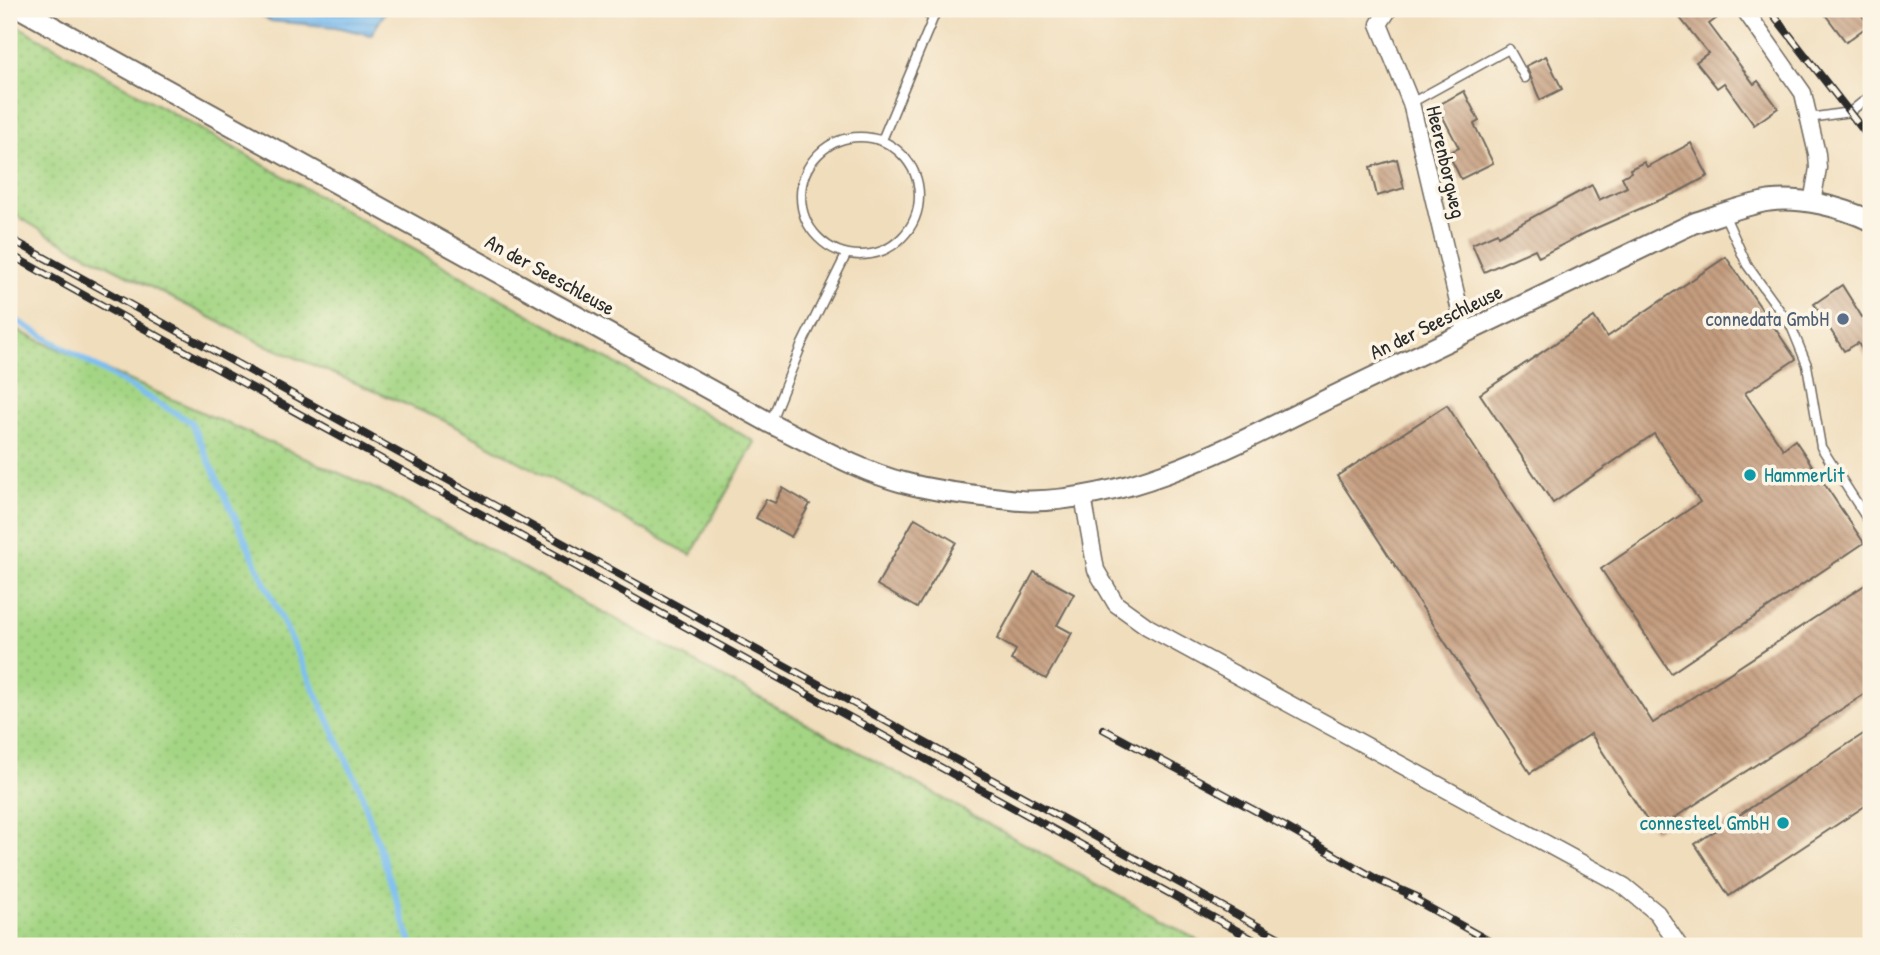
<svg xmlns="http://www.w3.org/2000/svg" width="1880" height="955" font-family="'Patrick Hand',sans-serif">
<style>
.grass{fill:url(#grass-dots);stroke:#688058;stroke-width:2}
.water{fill:url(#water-rules);stroke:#54748e;stroke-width:2}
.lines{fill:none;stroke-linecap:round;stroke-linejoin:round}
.stream{stroke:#7cbef2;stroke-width:6}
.building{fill:url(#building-back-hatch)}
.service-casing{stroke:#70695e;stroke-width:11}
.minor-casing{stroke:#70695e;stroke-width:19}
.tertiary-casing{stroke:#70695e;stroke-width:23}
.service{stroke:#fff;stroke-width:8}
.minor{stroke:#fff;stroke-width:16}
.tertiary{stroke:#fff;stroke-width:19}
.rail-casing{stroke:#2b2b2b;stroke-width:8}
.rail{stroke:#fcf5e5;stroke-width:5;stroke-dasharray:16;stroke-linecap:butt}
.service-dot{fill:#5c6f8a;stroke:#fcf5e5;stroke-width:2.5}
.culture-dot{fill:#0f9aa8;stroke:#fcf5e5;stroke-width:2.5}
.labels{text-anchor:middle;stroke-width:7;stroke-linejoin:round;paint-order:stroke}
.street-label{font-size:21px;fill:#2b2b2b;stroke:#fcf5e5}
.service-label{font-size:21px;fill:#4e5e75;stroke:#fcf5e5;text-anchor:end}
.culture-label{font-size:21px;fill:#0d838f;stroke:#fcf5e5;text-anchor:start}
</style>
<defs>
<pattern id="grass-dots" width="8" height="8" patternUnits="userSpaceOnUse" patternTransform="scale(1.75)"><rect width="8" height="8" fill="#a4d584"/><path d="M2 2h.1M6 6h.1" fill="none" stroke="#8db772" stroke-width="1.8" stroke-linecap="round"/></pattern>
<pattern id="water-rules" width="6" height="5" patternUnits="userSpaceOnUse" patternTransform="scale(1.75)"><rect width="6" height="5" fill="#7cbef2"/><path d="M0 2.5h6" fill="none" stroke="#6ba3d0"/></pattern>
<pattern id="building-back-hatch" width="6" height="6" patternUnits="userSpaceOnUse" patternTransform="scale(1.75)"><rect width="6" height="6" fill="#c49c7e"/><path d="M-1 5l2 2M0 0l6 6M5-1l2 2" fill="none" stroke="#9f7f67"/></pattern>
</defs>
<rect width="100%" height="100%" fill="#fcf5e5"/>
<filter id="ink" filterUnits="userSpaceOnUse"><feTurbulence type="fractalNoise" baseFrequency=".0143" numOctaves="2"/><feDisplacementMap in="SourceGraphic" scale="14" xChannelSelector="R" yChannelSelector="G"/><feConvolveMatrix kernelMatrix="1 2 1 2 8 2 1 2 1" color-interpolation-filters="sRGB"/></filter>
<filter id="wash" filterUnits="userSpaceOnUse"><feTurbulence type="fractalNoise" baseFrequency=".00686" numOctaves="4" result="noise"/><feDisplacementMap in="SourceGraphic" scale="28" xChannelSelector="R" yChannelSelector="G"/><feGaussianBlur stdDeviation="1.57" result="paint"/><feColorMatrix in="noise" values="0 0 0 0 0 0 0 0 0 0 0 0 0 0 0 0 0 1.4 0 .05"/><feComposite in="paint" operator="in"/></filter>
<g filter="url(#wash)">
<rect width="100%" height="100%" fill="#f0ddbc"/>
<g class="grass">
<polygon points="9,21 755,442 691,555 443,420 261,343 54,238 9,211"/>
<polygon points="9,327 391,496 915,783 1208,946 9,946"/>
</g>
<polygon class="water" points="249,9 387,9 371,35 336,27 271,21"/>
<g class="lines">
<polyline class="stream" points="9,316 191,422 360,789 412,946"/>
</g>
<g id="blocks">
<g class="building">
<polygon points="1673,9 1710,9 1717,18 1709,24 1754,84 1758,81 1778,108 1754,125 1724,83 1717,88 1696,62 1708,53"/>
<polygon points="1821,9 1857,9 1869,25 1846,42"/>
<polygon points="1546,56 1562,89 1540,100 1526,66"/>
<polygon points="1464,91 1479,121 1474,124 1493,163 1461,179 1448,153 1459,148 1437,106"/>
<polygon points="1691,143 1708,176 1678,192 1585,233 1539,257 1535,249 1484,272 1472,244 1497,233 1498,236 1592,185 1599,200 1627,187 1622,177 1631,172 1630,169 1644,162 1647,167"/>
<polygon points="1397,159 1404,188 1377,196 1370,167"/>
<polygon points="1726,257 1796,359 1745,393 1783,449 1795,440 1864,543 1671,673 1601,569 1700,502 1654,434 1553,503 1480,394 1594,317 1607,337"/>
<polygon points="1842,285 1862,317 1871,311 1871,364 1858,343 1844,351 1814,304"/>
<polygon points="1447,405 1653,723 1871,581 1871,690 1654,831 1591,734 1530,773 1337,476"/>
<polygon points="783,488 810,504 791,537 756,518 766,499 775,503"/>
<polygon points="915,518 956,542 917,608 877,585"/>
<polygon points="1034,572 1074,594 1057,625 1072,633 1046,679 1011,660 1016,650 997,639"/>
<polygon points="1871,729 1871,802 1729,896 1695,844"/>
</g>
</g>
</g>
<g filter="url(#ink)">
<use href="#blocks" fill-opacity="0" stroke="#70695e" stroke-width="2"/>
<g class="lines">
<g class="service-casing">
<g id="service">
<polyline points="916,9 933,17"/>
<polyline points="1411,103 1509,49 1525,78"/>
<polyline points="1809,118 1850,112 1871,95"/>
<circle cx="860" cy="196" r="59"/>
<polyline points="882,140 937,9"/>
<polyline points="1724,214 1747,265 1791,326 1807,365 1821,447 1871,525"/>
<polyline points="770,423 802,344 846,255"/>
</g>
</g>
<g class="minor-casing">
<g id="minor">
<polyline points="1389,9 1379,24 1411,103 1465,332"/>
<polyline points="1744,9 1803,93 1817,154 1818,168 1812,203"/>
<polyline points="1083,496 1096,570 1116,604 1148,627 1624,886 1657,913 1679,946"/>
</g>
</g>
<g class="tertiary-casing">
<path id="tertiary" d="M21,9l749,414c43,21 88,48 135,60 26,7 55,11 83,14 14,1 28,4 42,4 111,-1 214,-62 312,-109 118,-56 235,-113 352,-169 25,-8 50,-18 75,-22 33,-4 73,6 102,20"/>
</g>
<use href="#service" class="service"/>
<use href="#minor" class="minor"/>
<use href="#tertiary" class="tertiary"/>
<g class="rail-casing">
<g id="rail">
<polyline points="1769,9 1871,140"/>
<polyline points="9,238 1294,946"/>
<polyline points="9,254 1265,946"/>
<polyline points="1103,729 1282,825 1380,881 1417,897"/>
<polyline points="1408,896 1498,946"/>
</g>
</g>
<use href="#rail" class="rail"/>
</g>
</g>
<circle class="service-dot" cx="1843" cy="319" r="7"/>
<g class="culture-dot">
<circle cx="1750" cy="475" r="7"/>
<circle cx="1783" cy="823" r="7"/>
</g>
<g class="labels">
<g class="street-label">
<text transform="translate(1446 162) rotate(77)" y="7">Heerenborgweg</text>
<text transform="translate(550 275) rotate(29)" y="7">An der Seeschleuse</text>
<text transform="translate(1436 322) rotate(-26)" y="7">An der Seeschleuse</text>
</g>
<g class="service-label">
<text x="1829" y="326">connedata GmbH</text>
</g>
<g class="culture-label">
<text x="1764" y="482">Hammerlit</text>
<text x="1769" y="830" text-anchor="end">connesteel GmbH</text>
</g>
</g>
<rect width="1880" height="955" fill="none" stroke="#fcf5e5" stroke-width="35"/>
</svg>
